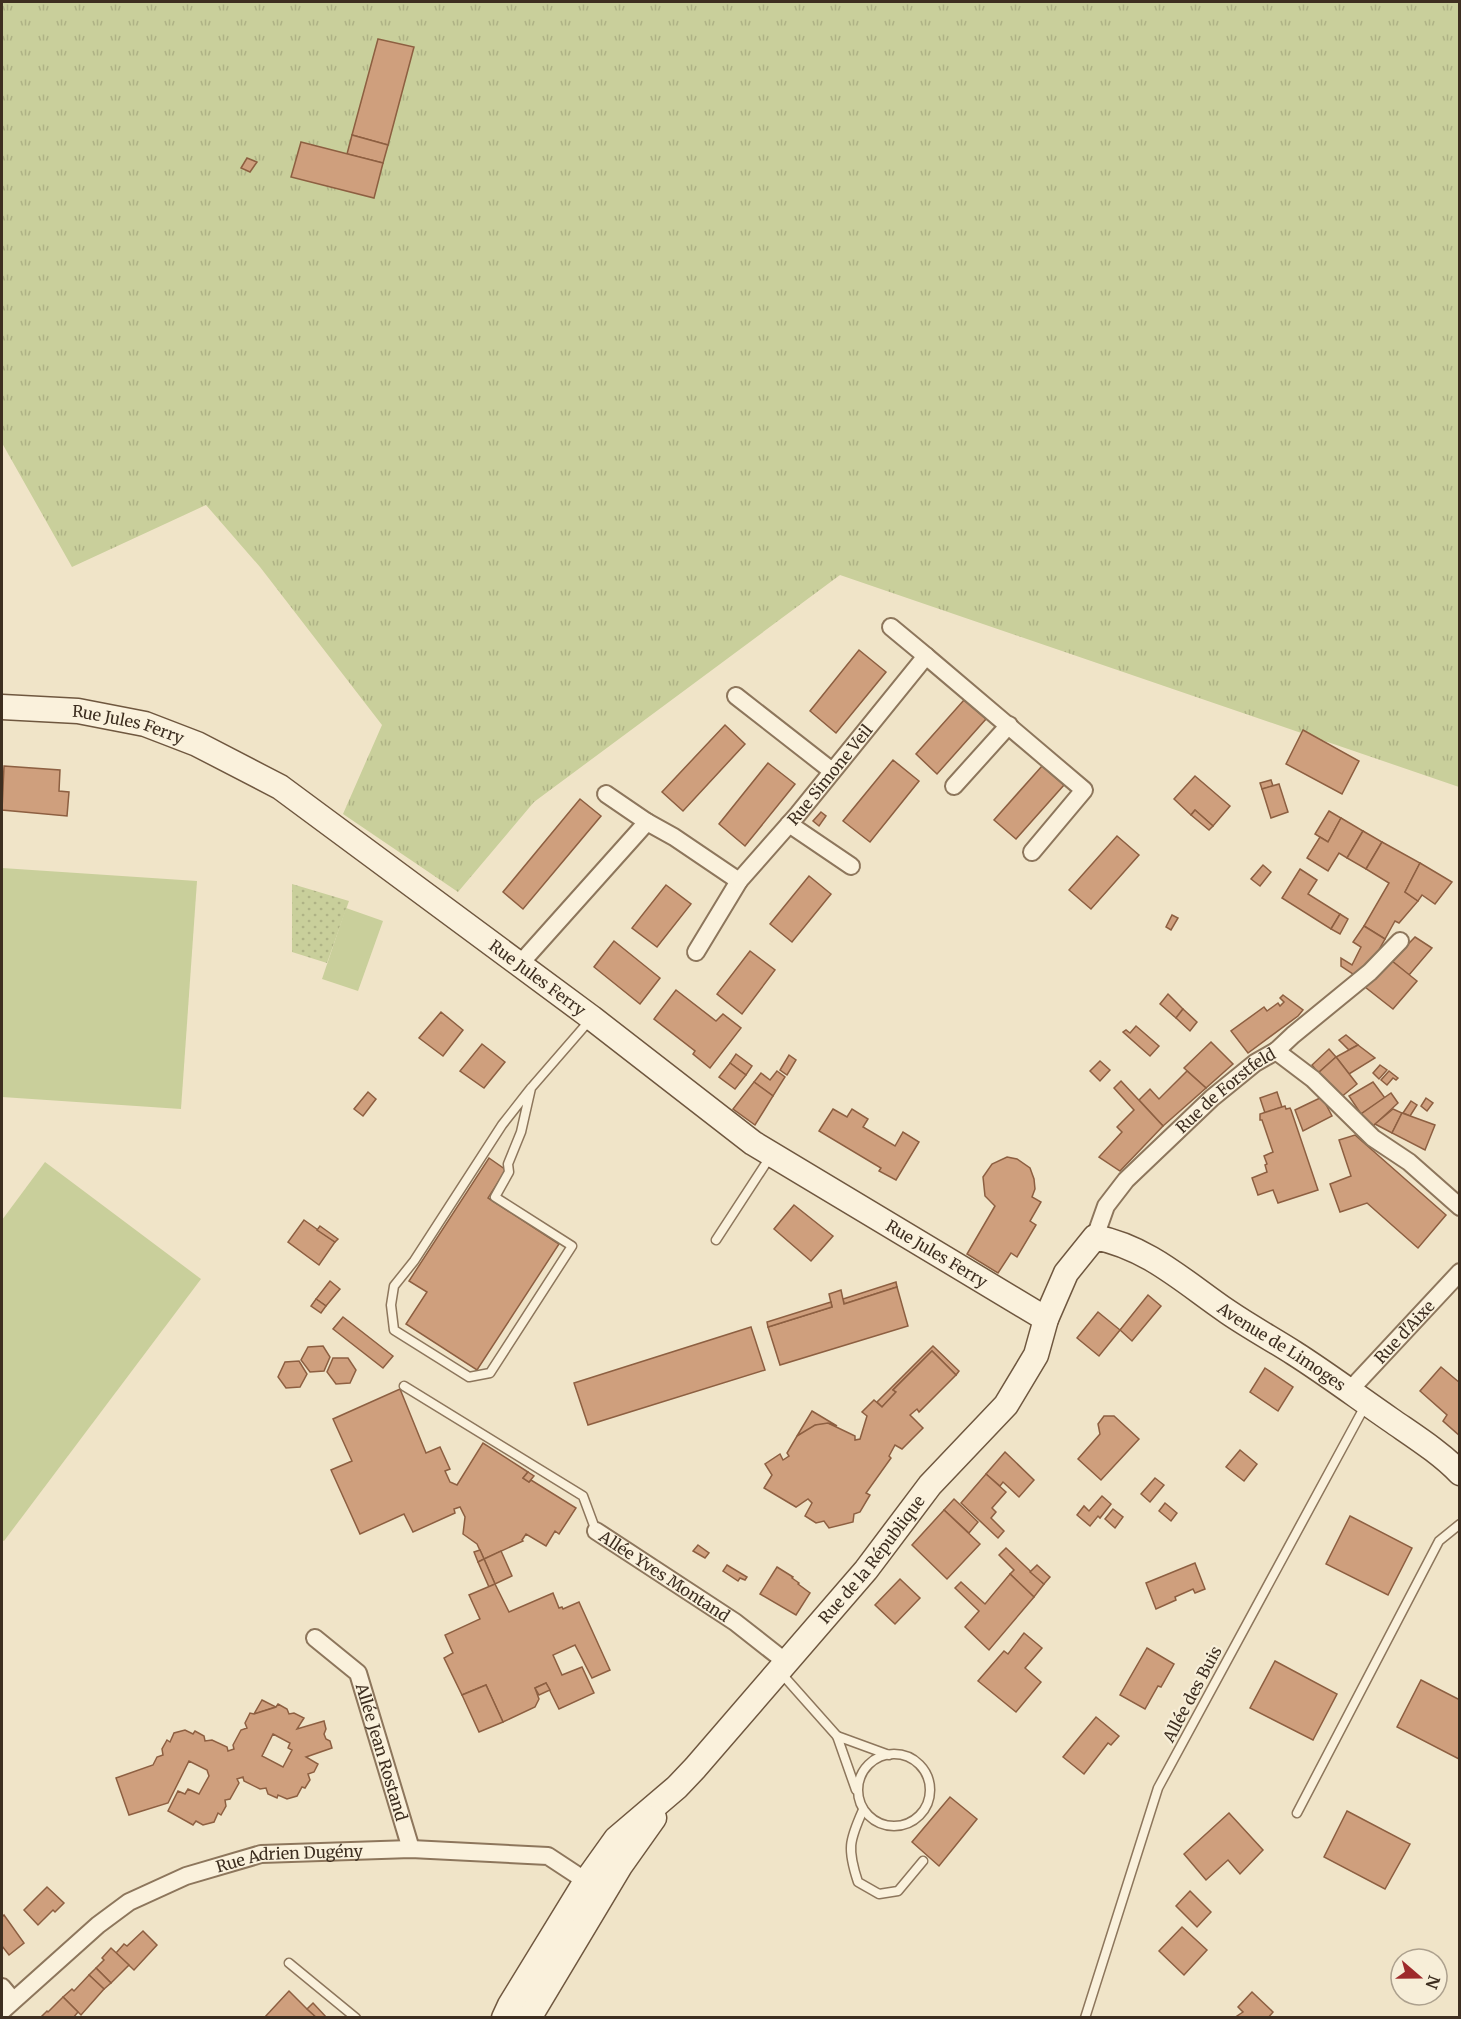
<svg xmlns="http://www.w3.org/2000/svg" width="1461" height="2019" font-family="Merriweather,serif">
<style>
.grass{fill:url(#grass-tufts)}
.park{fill:url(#park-dots)}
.garden{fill:#c9cf9b}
.building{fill:#cf9f7d;stroke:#8d5f41;stroke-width:1.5;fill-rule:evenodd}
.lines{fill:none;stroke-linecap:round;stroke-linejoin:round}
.service-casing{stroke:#8d765c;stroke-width:11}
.minor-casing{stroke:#8d765c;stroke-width:20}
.secondary-casing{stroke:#6f573f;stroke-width:27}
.service{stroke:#faf1dc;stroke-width:8}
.minor{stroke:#faf1dc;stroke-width:16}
.secondary{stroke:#faf1dc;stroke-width:24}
.labels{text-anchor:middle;stroke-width:4.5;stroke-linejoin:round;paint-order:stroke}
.street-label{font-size:16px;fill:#3d2e20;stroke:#f7eed8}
</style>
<defs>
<pattern id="grass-tufts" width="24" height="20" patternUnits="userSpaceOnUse" patternTransform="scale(1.5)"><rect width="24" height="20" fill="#c9cf9b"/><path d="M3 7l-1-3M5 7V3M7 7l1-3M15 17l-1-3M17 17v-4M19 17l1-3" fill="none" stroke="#aeb285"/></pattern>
<pattern id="park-dots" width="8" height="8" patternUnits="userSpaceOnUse" patternTransform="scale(1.5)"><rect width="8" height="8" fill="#c9cf9b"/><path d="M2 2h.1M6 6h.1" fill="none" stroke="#aeb285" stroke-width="1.8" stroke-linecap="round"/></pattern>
</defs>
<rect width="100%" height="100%" fill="#f0e4c8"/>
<polygon class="grass" points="2,2 1459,2 1459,787 840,575 534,802 458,892 343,814 382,725 260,567 206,505 72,567 2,443"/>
<polygon class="park" points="292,884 349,901 327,963 292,952"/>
<g class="garden">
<polygon points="2,868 197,881 181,1109 2,1097"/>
<polygon points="346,908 383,921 358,991 322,979"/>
<polygon points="45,1162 201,1279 4,1541 2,1540 2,1220"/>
</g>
<g class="building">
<polygon points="378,39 414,47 388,145 352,135"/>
<polygon points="352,135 388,145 383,163 347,154"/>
<polygon points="301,142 383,163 374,198 291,177"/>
<polygon points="247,158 257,162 250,172 241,168"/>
<polygon points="859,650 886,672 836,733 810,711"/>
<polygon points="964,700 986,719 937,774 916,754"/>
<polygon points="725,725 745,744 683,811 662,792"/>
<polygon points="1303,730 1359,761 1342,794 1286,764"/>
<polygon points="893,760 919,781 870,842 843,821"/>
<polygon points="768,763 795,784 745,846 719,824"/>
<polygon points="4,766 60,770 59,791 69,792 67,816 2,810"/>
<polygon points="1042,766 1064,785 1016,839 994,820"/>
<polygon points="1195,776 1230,806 1213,826 1195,810 1191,815 1174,799"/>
<polygon points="1271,780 1273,786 1262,789 1260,783"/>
<polygon points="1279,784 1288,812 1271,818 1262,789"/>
<polygon points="580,799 601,816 523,909 503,892"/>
<polygon points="1195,810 1213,826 1209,830 1191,815"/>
<polygon points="1329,811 1341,818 1328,842 1315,834"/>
<polygon points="821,812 826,816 819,826 813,821"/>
<polygon points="1341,818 1363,831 1347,858 1339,853 1328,871 1307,858 1320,837 1328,842"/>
<polygon points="1363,831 1382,842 1366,869 1347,858"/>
<polygon points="1117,836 1139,855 1091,909 1069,890"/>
<polygon points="1382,842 1420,863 1405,892 1418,901 1399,923 1395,921 1385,939 1364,926 1389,883 1366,869"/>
<polygon points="1420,863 1452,882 1435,904 1422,895 1418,901 1405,892"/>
<polygon points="1263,865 1271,872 1260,886 1251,879"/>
<polygon points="1300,869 1317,880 1308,894 1340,914 1331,929 1282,898"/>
<polygon points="809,876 831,894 792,942 770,924"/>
<polygon points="666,885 691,904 657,947 632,928"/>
<polygon points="1340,914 1348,919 1340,934 1331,929"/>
<polygon points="1172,915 1178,918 1171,930 1166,927"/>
<polygon points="1364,926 1385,939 1376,955 1356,976 1341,966 1341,958 1352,965 1361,947 1353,942"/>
<polygon points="1415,937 1432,948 1409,975 1392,961"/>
<polygon points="614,941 660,978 640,1004 594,967"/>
<polygon points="750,951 775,970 742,1014 717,994"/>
<polygon points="1392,961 1417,981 1393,1009 1365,987"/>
<polygon points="676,990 716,1021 723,1014 741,1028 710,1068 693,1054 695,1051 654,1019"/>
<polygon points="1168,994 1183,1009 1176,1018 1160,1004"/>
<polygon points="1283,995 1303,1010 1298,1016 1248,1053 1231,1031 1264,1007 1267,1011 1278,1003 1280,1006 1284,1002 1280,998"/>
<polygon points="1183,1009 1197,1022 1190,1031 1176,1018"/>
<polygon points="441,1012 463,1030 443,1056 419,1038"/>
<polygon points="1136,1026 1159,1046 1150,1056 1123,1032 1126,1030 1130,1033"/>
<polygon points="1346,1035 1358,1045 1349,1050 1339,1040"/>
<polygon points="1211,1042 1233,1064 1206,1088 1184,1068"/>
<polygon points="482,1044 505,1062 484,1088 460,1071"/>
<polygon points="1358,1045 1375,1058 1349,1074 1336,1057"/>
<polygon points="1329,1049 1336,1057 1318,1073 1312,1065"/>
<polygon points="736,1054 752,1066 746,1075 730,1063"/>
<polygon points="789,1055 796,1060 787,1075 780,1070"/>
<polygon points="1336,1057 1357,1084 1340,1098 1317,1074"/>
<polygon points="1100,1061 1110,1070 1100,1081 1090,1071"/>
<polygon points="730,1063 746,1075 735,1089 719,1077"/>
<polygon points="1380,1065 1387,1070 1379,1079 1373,1073"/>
<polygon points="777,1071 785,1077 773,1096 754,1082 761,1073 770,1080"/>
<polygon points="1187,1071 1206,1088 1163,1126 1139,1100 1150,1089 1159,1099"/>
<polygon points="1389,1071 1398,1078 1396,1080 1393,1078 1387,1085 1381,1080"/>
<polygon points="1121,1081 1163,1126 1120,1171 1099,1157 1122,1132 1117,1127 1134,1110 1114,1088"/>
<polygon points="754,1082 773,1096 755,1125 733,1109"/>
<polygon points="1373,1082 1385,1098 1361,1114 1349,1096"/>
<polygon points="368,1092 376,1099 363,1116 354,1109"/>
<polygon points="1277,1092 1282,1107 1265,1113 1260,1098"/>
<polygon points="1391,1093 1398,1103 1371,1128 1361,1114"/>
<polygon points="1322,1097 1332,1116 1303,1131 1295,1110"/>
<polygon points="1426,1098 1433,1103 1427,1111 1421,1106"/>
<polygon points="1411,1101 1417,1105 1410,1116 1403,1113"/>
<polygon points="1285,1106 1286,1109 1290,1108 1291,1110 1318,1190 1278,1203 1273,1190 1258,1195 1252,1178 1267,1172 1265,1165 1267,1164 1264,1156 1273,1152 1262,1120 1260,1120 1260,1114"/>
<polygon points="833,1109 847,1117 852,1109 868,1119 863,1127 895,1146 903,1132 919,1142 896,1180 879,1171 881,1168 819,1131"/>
<polygon points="1393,1109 1402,1113 1392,1133 1375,1124"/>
<polygon points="1402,1113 1435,1125 1425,1150 1392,1133"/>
<polygon points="1355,1135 1446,1215 1418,1248 1367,1203 1340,1212 1330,1184 1351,1176 1339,1140"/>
<polygon points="1007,1157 1017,1159 1030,1168 1034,1179 1035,1189 1032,1197 1041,1202 1030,1221 1036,1225 1017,1257 1011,1253 998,1273 967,1254 995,1206 985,1196 983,1177 992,1164"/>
<polygon points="489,1158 506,1170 488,1198 559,1244 477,1370 406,1324 427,1292 409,1281"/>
<polygon points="794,1205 833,1236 811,1261 774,1229"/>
<polygon points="304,1220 335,1242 319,1265 288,1242"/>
<polygon points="320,1226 338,1239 335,1242 317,1230"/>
<polygon points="330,1281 340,1289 326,1306 316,1299"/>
<polygon points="896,1282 897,1287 844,1304 843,1299"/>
<polygon points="897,1287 908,1326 780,1365 768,1327 832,1307 829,1294 841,1290 844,1304"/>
<polygon points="1148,1295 1161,1306 1132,1341 1120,1330"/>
<polygon points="316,1299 326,1306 321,1313 311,1306"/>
<polygon points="831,1302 832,1307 768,1327 767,1322"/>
<polygon points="1098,1312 1120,1330 1099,1356 1077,1338"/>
<polygon points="343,1317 393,1356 383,1368 333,1329"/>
<polygon points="751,1327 765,1370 588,1425 574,1383"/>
<polygon points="323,1346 330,1357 324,1371 310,1372 301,1360 308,1347"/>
<polygon points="933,1346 959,1371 956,1375 932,1351 893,1390 896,1392 882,1407 877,1402"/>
<polygon points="932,1351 956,1375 919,1412 917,1409 910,1415 923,1428 902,1449 895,1445 889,1456 891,1458 866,1493 870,1495 860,1512 854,1514 853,1522 829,1528 824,1521 816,1523 805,1516 812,1503 808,1499 796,1507 764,1488 772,1475 765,1464 780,1454 783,1460 789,1456 787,1453 797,1436 808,1427 821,1423 828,1423 855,1436 855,1440 860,1439 867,1416 862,1412 874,1400 882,1407 896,1392 893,1390"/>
<polygon points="333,1358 348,1358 356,1370 350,1383 336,1384 327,1372"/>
<polygon points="299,1361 307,1374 300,1387 286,1388 278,1377 285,1362"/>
<polygon points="1441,1367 1460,1383 1460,1436 1443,1421 1447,1415 1420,1391"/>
<polygon points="1265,1368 1293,1387 1278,1411 1250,1392"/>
<polygon points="400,1389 426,1453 440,1447 450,1469 445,1471 450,1482 457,1485 483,1443 528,1472 523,1478 529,1482 531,1480 576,1508 559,1534 555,1531 546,1546 526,1534 522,1540 523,1541 484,1559 477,1544 463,1534 465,1517 460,1507 454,1509 455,1513 413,1532 404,1514 360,1534 331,1470 352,1461 333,1419"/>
<polygon points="812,1411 837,1426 828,1423 815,1425 797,1436"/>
<polygon points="1104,1416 1114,1416 1139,1439 1101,1480 1078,1459 1100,1434 1098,1424"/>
<polygon points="1240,1450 1257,1464 1244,1481 1226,1467"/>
<polygon points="1005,1452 1034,1480 1019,1497 1003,1482 1000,1486 986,1474"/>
<polygon points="528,1472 534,1476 529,1482 523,1478"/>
<polygon points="986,1474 1006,1492 992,1508 996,1512 991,1518 1004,1531 998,1538 961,1503"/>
<polygon points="1155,1478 1164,1485 1150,1502 1141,1494"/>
<polygon points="1102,1496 1111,1504 1100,1518 1098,1516 1090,1526 1077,1515 1084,1506 1089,1511"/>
<polygon points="954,1499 978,1522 969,1533 944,1510"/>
<polygon points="1165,1503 1177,1513 1171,1521 1159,1511"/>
<polygon points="1113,1509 1123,1517 1115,1528 1105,1519"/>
<polygon points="944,1510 980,1544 947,1579 912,1545"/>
<polygon points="1350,1516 1412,1548 1388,1595 1326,1564"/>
<polygon points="698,1545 709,1553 705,1558 693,1551"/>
<polygon points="1006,1548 1044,1584 1034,1597 1010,1574 1014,1570 999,1555"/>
<polygon points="480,1550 484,1559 478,1562 474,1552"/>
<polygon points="501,1551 512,1576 495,1584 484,1559"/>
<polygon points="484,1559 495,1584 489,1587 478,1562"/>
<polygon points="1195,1563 1205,1589 1195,1593 1193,1589 1175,1597 1176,1600 1156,1609 1146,1583"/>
<polygon points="727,1565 747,1577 745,1580 740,1578 738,1581 723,1571"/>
<polygon points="1037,1565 1050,1577 1044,1584 1030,1572"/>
<polygon points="777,1567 793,1577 792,1578 799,1583 798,1584 810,1593 796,1615 760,1594"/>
<polygon points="1010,1574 1034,1597 989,1650 965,1627 979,1611 955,1588 961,1582 985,1604"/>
<polygon points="900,1579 920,1598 895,1624 875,1605"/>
<polygon points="495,1584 509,1612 553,1593 559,1608 562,1607 563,1609 579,1602 610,1670 592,1678 575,1645 553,1655 562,1675 582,1667 594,1693 559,1709 546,1683 535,1688 539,1699 535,1707 503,1722 486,1685 462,1695 444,1658 453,1653 445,1635 480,1619 469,1595"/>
<polygon points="1024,1633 1042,1648 1025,1668 1041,1682 1016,1712 978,1681 1004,1651 1008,1654"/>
<polygon points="1147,1648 1174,1664 1161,1687 1158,1686 1145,1709 1120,1695"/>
<polygon points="1275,1661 1337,1694 1313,1740 1250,1708"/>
<polygon points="1421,1680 1460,1700 1459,1759 1397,1727"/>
<polygon points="546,1683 550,1690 539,1695 535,1688"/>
<polygon points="486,1685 503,1722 479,1732 462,1695"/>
<polygon points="262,1700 276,1707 254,1714"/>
<path d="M278,1704l9,5 2,5 5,-1 10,5 -7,11 27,-8 2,8 -2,5 2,5 4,2 2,7 -26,9 12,7 -4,8 -6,2 2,6 -5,8 -3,-1 -5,9 -10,3 -9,-4 -1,3 -9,-4 -2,-6 -6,1 -16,-8 -1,-4 -6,2 2,4 -9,16 -5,1 1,6 -5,9 -3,-2 -4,9 -11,3 -7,-4 -3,4 -25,-14 10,-20 7,3 3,-5 11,5 10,-18 -2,-6 -18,-9 -21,42 -39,12 -13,-37 37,-13 4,-8 6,-2 -1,-6 5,-9 3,2 4,-9 11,-3 8,4 2,-3 9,5 1,5 7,-1 15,7 1,4 6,-2 -1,-4 8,-15 6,-2 -2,-5 5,-10 4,1 22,-7zM273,1734l17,9 -2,5 4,2 -9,17 -21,-11z"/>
<polygon points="1096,1717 1119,1736 1111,1745 1108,1743 1084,1774 1063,1757"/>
<polygon points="950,1797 977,1819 939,1866 912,1842"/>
<polygon points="1347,1811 1410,1844 1385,1889 1324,1857"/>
<polygon points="1229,1813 1263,1850 1240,1874 1228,1860 1206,1880 1184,1854"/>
<polygon points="47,1887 64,1903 55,1912 53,1910 38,1925 24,1910"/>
<polygon points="1190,1891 1211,1912 1197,1927 1176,1906"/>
<polygon points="4,1915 24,1943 9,1955 2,1946 2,1917"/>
<polygon points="1182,1927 1207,1950 1184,1975 1159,1951"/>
<polygon points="143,1931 157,1945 134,1970 116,1953 124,1944 127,1946"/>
<polygon points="111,1948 129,1965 111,1983 96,1968 104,1960 102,1958"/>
<polygon points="96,1968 111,1983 104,1989 89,1975"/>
<polygon points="89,1975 104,1989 81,2015 63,1997 72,1989 74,1991"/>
<polygon points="289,1991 307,2009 317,2018 264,2018"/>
<polygon points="1252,1992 1273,2012 1268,2018 1234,2018 1243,2012 1238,2007"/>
<polygon points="63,1997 78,2012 73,2018 40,2018 47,2011 48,2012"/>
<polygon points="313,2003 327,2018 317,2018 307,2009"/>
</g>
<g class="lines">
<g class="service-casing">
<g id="service">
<polyline points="531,1088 521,1132 508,1164 509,1172 495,1197 572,1246 490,1373 469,1377 394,1330 391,1305 394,1286 414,1261 502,1125 531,1088 590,1020"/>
<polyline points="716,1240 770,1157"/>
<polyline points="404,1386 583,1496 596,1531"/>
<polyline points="781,1673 837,1736"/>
<circle cx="894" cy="1790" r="36"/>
<polyline points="856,1790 837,1736 889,1755"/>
<path d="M863,1810c-14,31 -16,39 -5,72l21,12 19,-3 25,-30"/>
<polyline points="1297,1813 1439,1541 1460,1524"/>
<polyline points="289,1963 356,2018"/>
<polyline points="1085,2018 1158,1788 1365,1406"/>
</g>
</g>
<g class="minor-casing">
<g id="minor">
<polyline points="891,627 926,656"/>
<polyline points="736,696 832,771"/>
<polyline points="954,786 1009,725"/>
<polyline points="606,794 647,822"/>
<polyline points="789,824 851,866"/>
<polyline points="696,952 739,881"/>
<path id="s1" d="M519,965l128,-143 27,15 65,44 59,-67 128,-158 158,134 -52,62"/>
<polyline points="1276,1051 1313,1079 1373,1138 1409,1162 1460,1207"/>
<path id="s2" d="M1095,1237l11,-31 20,-26 86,-82 43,-35 21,-12 17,-16 77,-63 30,-31"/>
<path id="s3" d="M1349,1391l111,-119"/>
<path id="s4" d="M596,1531l139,91 51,40"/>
<path id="s5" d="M315,1638l43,35 53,176"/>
<polyline points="2,1987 12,1999"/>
<path id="s6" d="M2,2011l96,-86 31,-23 57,-26 75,-22 150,-5 137,7 38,25 4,8"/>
</g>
</g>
<g class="secondary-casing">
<g id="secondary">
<path id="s7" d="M2,707l76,4 67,13 52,20 83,43 312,231 161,125 293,176"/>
<path id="s8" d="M504,2018l6,-13 76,-124 30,-42 61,-52 18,-19 171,-198 64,-85 76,-80 30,-50 10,-36 20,-46 29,-36c54,11 89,45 133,75 22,15 44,27 66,41 33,21 65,45 97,67 23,16 50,33 69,53"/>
<polyline points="529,2018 620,1866 654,1818"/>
</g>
</g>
<use href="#service" class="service"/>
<use href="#minor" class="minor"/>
<use href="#secondary" class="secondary"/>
</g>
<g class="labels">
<g class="street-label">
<text dy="6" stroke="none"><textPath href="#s7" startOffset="128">Rue Jules Ferry</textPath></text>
<text dy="6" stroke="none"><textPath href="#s1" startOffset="441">Rue Simone Veil</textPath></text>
<text dy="6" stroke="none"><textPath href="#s7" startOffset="614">Rue Jules Ferry</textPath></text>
<text dy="6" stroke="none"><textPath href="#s2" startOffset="200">Rue de Forstfeld</textPath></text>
<text dy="6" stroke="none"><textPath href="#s7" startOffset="1100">Rue Jules Ferry</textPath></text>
<text dy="6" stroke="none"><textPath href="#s3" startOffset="81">Rue d'Aixe</textPath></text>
<text dy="6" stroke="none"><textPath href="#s8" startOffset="1206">Avenue de Limoges</textPath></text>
<text dy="6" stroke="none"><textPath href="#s8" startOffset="591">Rue de la République</textPath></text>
<text dy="6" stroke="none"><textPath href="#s4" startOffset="82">Allée Yves Montand</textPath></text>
<text transform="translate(1192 1694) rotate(-62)" y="6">Allée des Buis</text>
<text dy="6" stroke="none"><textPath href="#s5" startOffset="138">Allée Jean Rostand</textPath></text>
<text dy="6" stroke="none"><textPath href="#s6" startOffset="336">Rue Adrien Dugény</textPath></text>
</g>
</g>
<rect width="1461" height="2019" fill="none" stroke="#3d2e20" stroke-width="6"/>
<g transform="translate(1419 1977) rotate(110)"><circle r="28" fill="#f7eed8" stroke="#ada18e" stroke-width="1.5"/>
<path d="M0-4.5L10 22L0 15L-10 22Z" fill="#9e2a2b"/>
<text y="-9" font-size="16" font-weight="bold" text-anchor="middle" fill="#3d2e20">N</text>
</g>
</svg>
